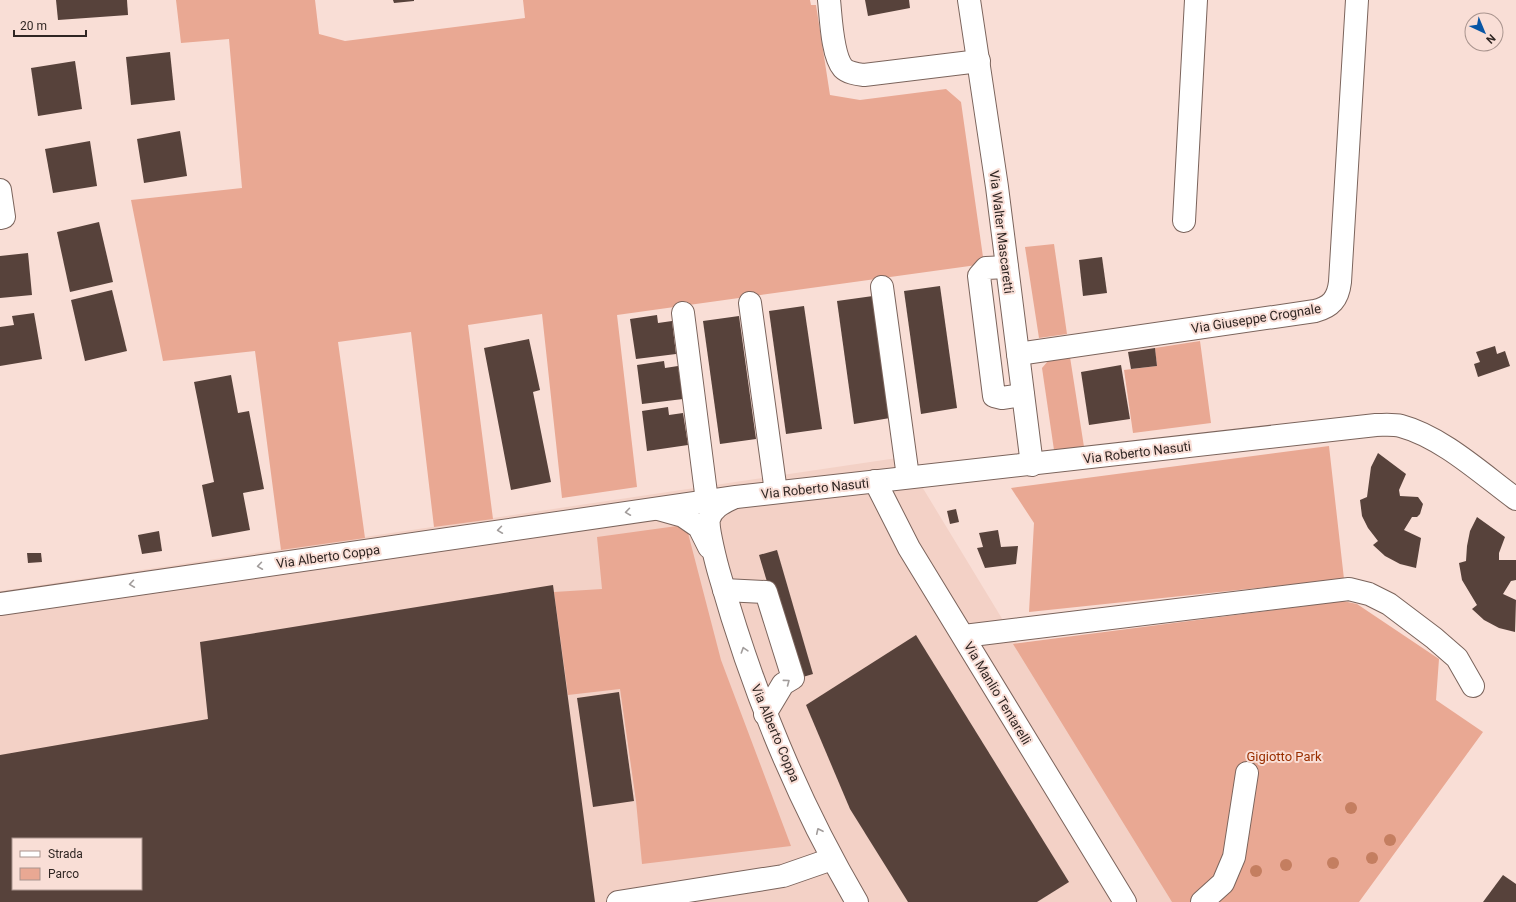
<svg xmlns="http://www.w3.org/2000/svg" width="1516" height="902" font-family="Roboto,sans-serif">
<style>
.built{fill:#f3d1c6;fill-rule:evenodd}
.green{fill:#e9a893}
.building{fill:#57423b;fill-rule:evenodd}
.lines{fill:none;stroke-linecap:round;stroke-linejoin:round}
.minor-casing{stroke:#7b645c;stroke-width:24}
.minor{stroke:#fff;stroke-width:22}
.tree{fill:#c47e60}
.oneway{stroke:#a29d9c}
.labels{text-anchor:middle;stroke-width:4;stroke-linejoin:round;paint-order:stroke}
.street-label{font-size:13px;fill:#302623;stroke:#f9ded6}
.park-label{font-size:13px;fill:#992f00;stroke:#f9ded6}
</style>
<rect width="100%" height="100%" fill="#f9ded6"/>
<path class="built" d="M904,457l270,445h-1174v-311zM13,839h128v50h-128z"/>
<g class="green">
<polygon points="176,0 315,0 319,34 345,41 525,18 523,0 810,0 811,5 816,5 830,95 860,100 946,89 961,102 984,264 617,315 637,487 562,498 542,314 468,325 493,519 434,527 411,332 338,342 365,538 281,550 255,351 163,361 131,200 242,188 229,39 181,43"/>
<polygon points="1054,244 1067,334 1039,338 1025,247"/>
<polygon points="1200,341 1211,423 1133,433 1124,370 1157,366 1155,348"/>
<polygon points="1070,357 1084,447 1054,450 1042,368 1048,361"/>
<polygon points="1329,446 1344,579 1029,612 1034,523 1011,488"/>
<polygon points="677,526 688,533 721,660 791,846 642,864 636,801 620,689 568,695 554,592 602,589 597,537"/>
<polygon points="1343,601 1357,604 1439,659 1436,700 1483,732 1359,902 1172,902 1013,644"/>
</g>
<g class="building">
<polygon points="56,0 127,0 128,15 58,20"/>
<polygon points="393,0 414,0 414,1 394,3"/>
<polygon points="865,0 909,0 910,8 868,16"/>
<polygon points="170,52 175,100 131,105 126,57"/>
<polygon points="75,61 82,109 38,116 31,68"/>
<polygon points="180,131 187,176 144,183 137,139"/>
<polygon points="90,141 97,186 53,193 45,149"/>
<polygon points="99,222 113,282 70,292 57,232"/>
<polygon points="28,253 32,295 0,298 0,256"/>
<polygon points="1102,257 1107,293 1083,296 1079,260"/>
<polygon points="940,286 957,408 921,414 904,291"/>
<polygon points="112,290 127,351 85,361 71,300"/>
<polygon points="873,296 890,418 854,424 837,301"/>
<polygon points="804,306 822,429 786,434 769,311"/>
<polygon points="34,313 42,359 0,366 0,327 14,325 12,316"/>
<polygon points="657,315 658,323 672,321 676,354 636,359 630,319"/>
<polygon points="739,316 756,439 720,444 703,321"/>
<polygon points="529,339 540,390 533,392 551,482 511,490 484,348"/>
<polygon points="1495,346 1497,354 1505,351 1510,366 1478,377 1474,364 1480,362 1476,352"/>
<polygon points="1155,348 1157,366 1131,369 1128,352"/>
<polygon points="664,361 665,368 678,366 683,399 642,404 637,365"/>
<polygon points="1121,365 1130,419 1089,425 1081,372"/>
<polygon points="231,375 238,413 249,411 264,489 243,493 250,530 212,537 202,485 214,482 194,382"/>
<polygon points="668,407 669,415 683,413 688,445 647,451 642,411"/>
<polygon points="1378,453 1406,474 1399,490 1400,496 1418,497 1423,504 1420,514 1417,517 1412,517 1404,530 1421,538 1416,568 1400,564 1385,556 1373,545 1378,541 1368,528 1362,516 1360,500 1367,497 1371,467"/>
<polygon points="956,509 959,522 950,524 947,511"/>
<polygon points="1477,517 1505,537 1499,553 1499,560 1516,560 1516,580 1511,581 1503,594 1516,600 1515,632 1499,628 1484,620 1472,609 1477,605 1462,580 1459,563 1466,561 1467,546 1470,531"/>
<polygon points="998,530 1001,547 1018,546 1016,564 985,568 977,548 983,547 979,533"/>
<polygon points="159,531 162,551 142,554 138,535"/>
<polygon points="777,550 813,674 796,679 759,555"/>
<polygon points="27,553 41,553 42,562 28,563"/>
<path d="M553,585l42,317h-595v-147l208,-36 -8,-77zM13,839h128v50h-128z"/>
<polygon points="916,635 1069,882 1037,902 908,902 850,809 806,705"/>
<polygon points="619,692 634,801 593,807 577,698"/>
<polygon points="1503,875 1516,884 1516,902 1483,902"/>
</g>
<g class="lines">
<g class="minor-casing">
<g id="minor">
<path d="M829,0c2,18 3,55 14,68 5,5 14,6 21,7l115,-14"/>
<polyline points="969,0 997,187 1032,465"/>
<polyline points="0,190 4,217 0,218"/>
<polyline points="1184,221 1196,0"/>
<polyline points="1007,267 986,268 979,276 994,396 1002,398 1023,395"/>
<polyline points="882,287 908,477"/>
<polyline points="750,303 776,492"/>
<polyline points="683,313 707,501"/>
<path d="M1018,354l297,-43c16,-4 23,-12 25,-29l17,-282"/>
<polyline points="875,481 909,548 1125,902"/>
<path d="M733,498c-10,5 -20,9 -24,21 -2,9 8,47 11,57 32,113 77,224 137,326"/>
<polyline points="658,509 683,516 699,527 709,547"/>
<polyline points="724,590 766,592 793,678 783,684 765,714"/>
<path d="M0,604l736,-107 640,-72c8,0 17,-1 25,1 41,11 81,48 115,73"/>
<polyline points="964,636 1349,589 1369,594 1389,604 1434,638 1457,658 1473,686"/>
<polyline points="618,902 783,876 832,859"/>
<polyline points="1202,902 1223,883 1234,857 1247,773"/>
</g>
</g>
<use href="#minor" class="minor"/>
</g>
<g class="tree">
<circle cx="1351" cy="808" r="6"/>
<circle cx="1390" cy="840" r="6"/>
<circle cx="1372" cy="858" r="6"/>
<circle cx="1333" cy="863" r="6"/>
<circle cx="1286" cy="865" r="6"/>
<circle cx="1256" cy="871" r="6"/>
</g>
<defs><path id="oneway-chevron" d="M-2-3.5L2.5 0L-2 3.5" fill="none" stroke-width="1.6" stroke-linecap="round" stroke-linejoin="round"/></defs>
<g class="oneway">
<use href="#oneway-chevron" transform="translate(628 512) rotate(172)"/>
<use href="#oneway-chevron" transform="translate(500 530) rotate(172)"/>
<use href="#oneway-chevron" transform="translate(260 566) rotate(172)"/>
<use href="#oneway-chevron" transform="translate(132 584) rotate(172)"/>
<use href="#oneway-chevron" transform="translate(744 650) rotate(-108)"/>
<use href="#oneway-chevron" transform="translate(787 682) rotate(-37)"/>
<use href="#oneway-chevron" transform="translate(819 831) rotate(-115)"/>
</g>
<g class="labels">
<g class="street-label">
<text transform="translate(1002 232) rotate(83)" y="5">Via Walter Mascaretti</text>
<text transform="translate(1256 318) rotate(-9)" y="5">Via Giuseppe Crognale</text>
<text transform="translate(1137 452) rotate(-7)" y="5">Via Roberto Nasuti</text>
<text transform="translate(815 488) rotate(-6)" y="5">Via Roberto Nasuti</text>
<text transform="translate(328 556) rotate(-8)" y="5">Via Alberto Coppa</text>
<text transform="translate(998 693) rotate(59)" y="5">Via Manlio Tentarelli</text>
<text transform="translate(776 733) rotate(67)" y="5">Via Alberto Coppa</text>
</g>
<g class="park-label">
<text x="1284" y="761">Gigiotto Park</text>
</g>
</g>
<rect x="12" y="838" width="130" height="52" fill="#f9ded6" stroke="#a9948e"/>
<rect x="20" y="851" width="20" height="6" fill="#ffffff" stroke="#a9948e"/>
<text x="48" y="858" font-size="12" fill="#302623">Strada</text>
<rect x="20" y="868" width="20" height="12" fill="#e9a893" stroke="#a9948e"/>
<text x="48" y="878" font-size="12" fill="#302623">Parco</text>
<g transform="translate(1484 32) rotate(136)"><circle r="19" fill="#f9ded6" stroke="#a9948e"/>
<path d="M0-3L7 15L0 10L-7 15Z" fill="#0956a5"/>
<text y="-6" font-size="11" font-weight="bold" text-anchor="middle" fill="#302623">N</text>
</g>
<path d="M14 30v6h72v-6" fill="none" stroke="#302623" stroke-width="2"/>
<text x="20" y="30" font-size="12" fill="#302623" stroke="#f9ded6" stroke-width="3" paint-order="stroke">20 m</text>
</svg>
